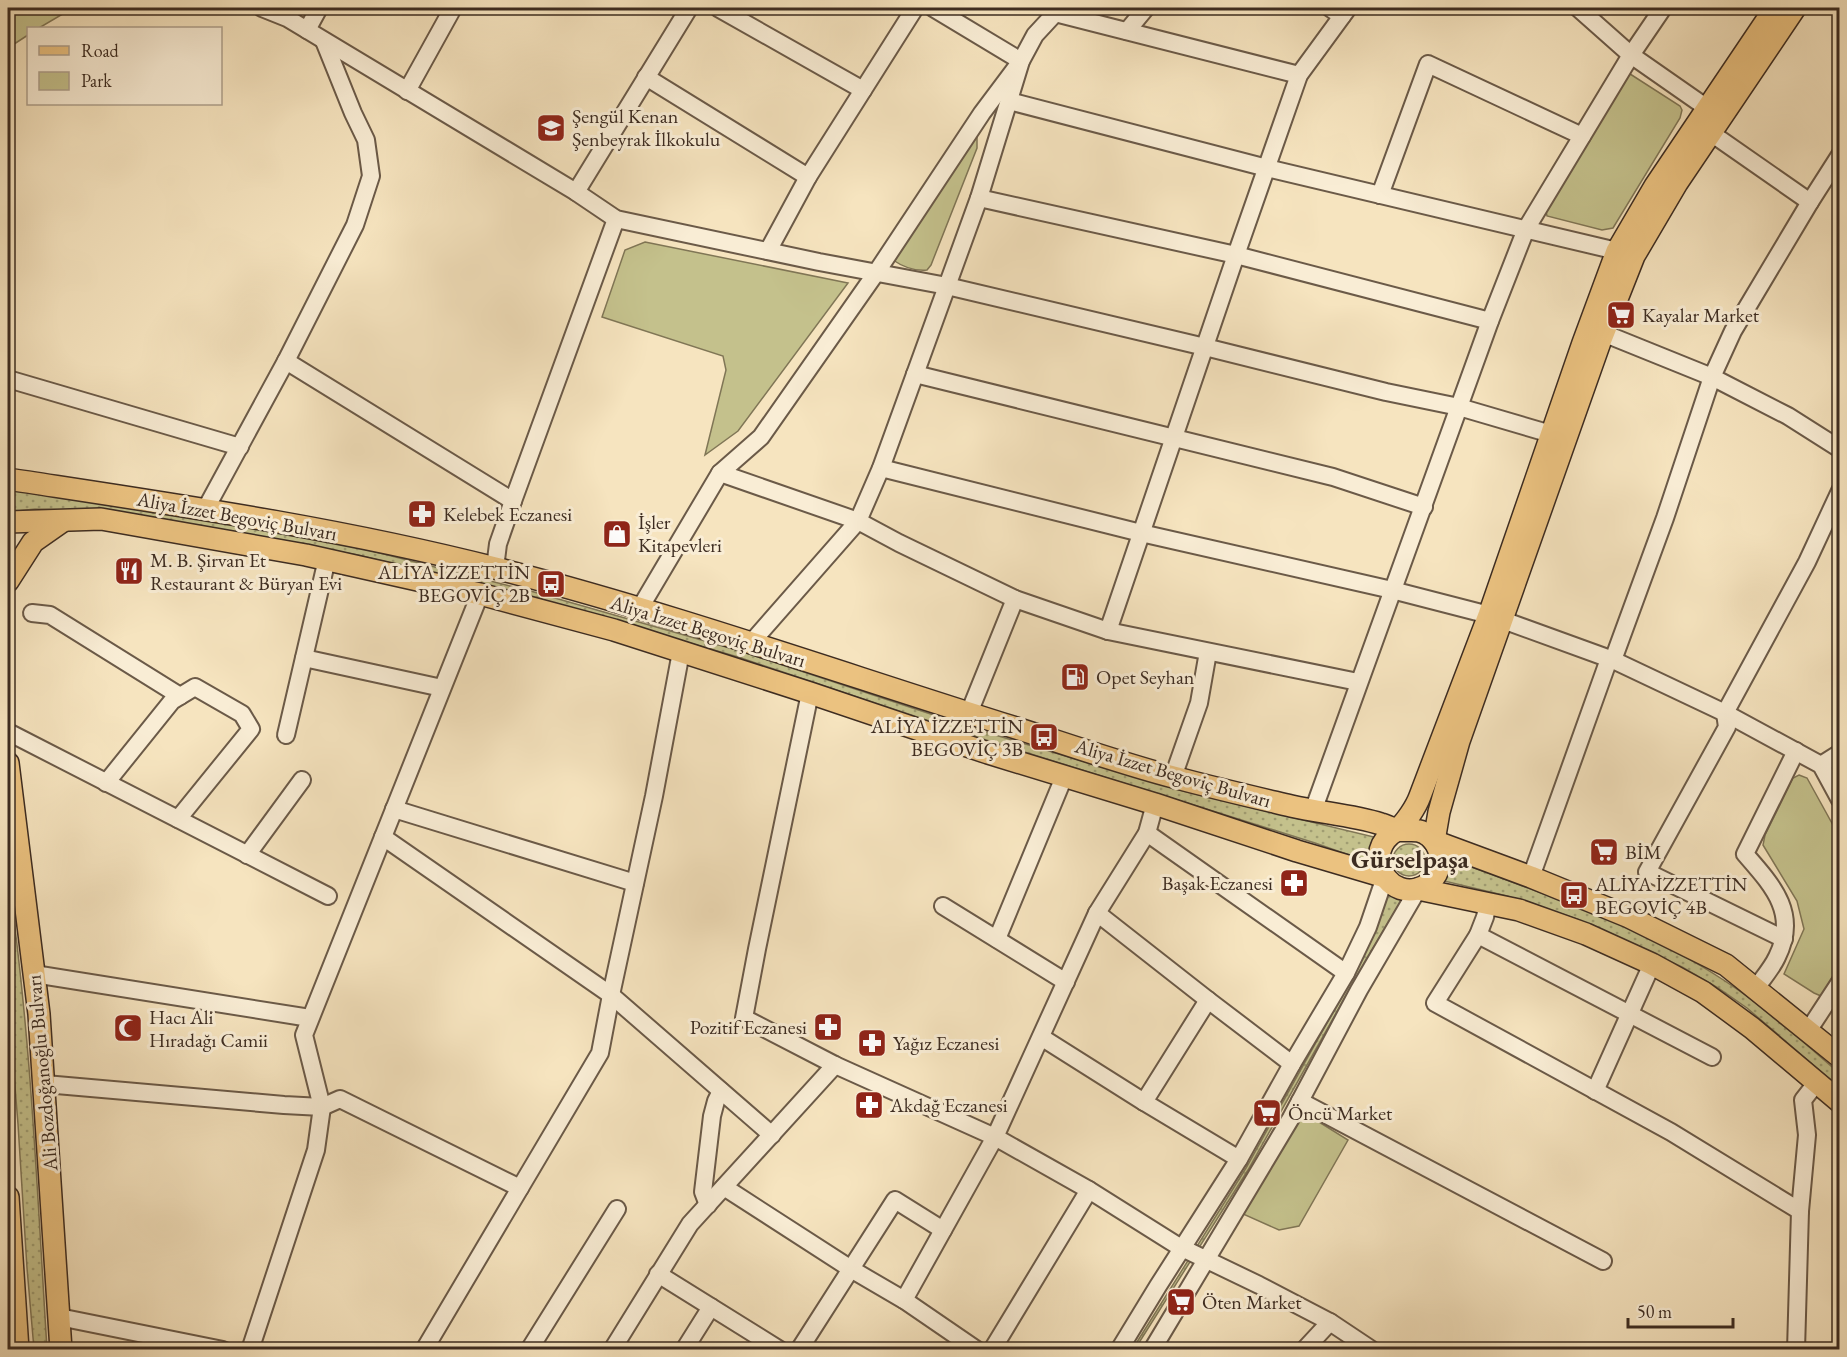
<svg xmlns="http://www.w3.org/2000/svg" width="1847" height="1357" font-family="'EB Garamond',serif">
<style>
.grass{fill:url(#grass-dots);stroke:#807656;stroke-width:1.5}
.park{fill:#c4c18c;stroke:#807656;stroke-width:1.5}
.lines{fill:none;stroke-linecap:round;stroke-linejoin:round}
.minor-casing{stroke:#6b5a48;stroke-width:20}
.major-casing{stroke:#3d2c21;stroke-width:24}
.minor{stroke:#f9edd5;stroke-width:16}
.major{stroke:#ebc280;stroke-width:21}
.labels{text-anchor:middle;stroke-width:6;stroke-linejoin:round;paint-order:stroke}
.poi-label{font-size:20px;fill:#3d2c21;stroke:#f9edd5;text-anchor:start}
.street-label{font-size:20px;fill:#3d2c21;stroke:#f9edd5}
.district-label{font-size:26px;font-weight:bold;fill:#3d2c21;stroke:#f9edd5}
</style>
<defs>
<pattern id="grass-dots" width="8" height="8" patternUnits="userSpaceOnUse" patternTransform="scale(1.5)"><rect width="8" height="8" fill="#c4c18c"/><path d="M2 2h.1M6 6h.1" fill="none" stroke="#a09d72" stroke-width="1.8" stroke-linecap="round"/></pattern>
</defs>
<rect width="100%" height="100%" fill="#f6e4bf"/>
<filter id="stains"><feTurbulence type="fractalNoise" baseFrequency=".00333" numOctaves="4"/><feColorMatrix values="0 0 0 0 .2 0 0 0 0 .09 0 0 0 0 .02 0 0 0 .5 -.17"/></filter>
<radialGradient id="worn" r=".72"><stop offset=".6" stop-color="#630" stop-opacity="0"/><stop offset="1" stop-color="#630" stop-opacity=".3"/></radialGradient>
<g class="grass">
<polygon points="8,489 169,513 360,548 534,592 740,651 985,732 1183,791 1378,838 1369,862 1315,843 983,739 738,657 533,598 358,555 166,521 95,511 35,509 8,512"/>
<circle cx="1409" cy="860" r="16"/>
<path d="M1445,857c94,36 196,68 280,124 41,27 77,60 114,92v14l-92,-79 -29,-20 -36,-21 -105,-48 -70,-23 -67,-16z"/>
<path d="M8,876c23,157 29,315 39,473h-13l-7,-81 -9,-144 -10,-124z"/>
<polygon points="1387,894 1403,898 1366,960 1248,1170 1135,1349 1132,1350 1246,1168 1363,958"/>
</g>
<g class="park">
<polygon points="8,8 73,8 39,28 28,28 28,35 8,48"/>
<polygon points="1627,72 1680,106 1682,110 1680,118 1613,228 1602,230 1547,216 1545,207"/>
<path d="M977,134v14l-46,117 -4,5c-12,1 -24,-3 -34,-10z"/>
<polygon points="645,242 848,283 738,431 705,455 726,370 723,356 602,317 625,250"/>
<polygon points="1799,775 1807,778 1839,836 1839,966 1821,996 1814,993 1784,974 1804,929 1797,901 1763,845 1765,835 1793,778"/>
<polygon points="1303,1112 1348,1140 1299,1226 1279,1230 1243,1214"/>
</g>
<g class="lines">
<g class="minor-casing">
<g id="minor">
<polyline points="262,8 287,18 307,30 576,192 616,219 819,262 947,286 1205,347 1386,392 1459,407 1551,434"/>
<polyline points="718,8 863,90"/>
<polyline points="1330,8 1342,16"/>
<polyline points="1578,8 1631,55 1707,108 1715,116"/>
<polyline points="1055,13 1299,75"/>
<polyline points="307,30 319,8"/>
<polyline points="1127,31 1146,8"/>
<polyline points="646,77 808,177 915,8"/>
<polyline points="407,91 453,8"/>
<polyline points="1009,101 1267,168 1617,251"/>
<polyline points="1711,133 1810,202"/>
<polyline points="576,192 689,8"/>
<polyline points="1380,195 1428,64 1582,136"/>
<polyline points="979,198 1236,255 1490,321"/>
<polyline points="768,251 808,177"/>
<polyline points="1603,333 1712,377 1788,416 1840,449"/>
<polyline points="286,361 513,501"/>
<polyline points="915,374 1333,477 1424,507"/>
<polyline points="8,379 240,447"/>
<polyline points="881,468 1141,533 1392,590 1489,615 1613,660 1725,713 1821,765 1840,800"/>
<polyline points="720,473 858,521 899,543 1015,599 1108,631 1358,682"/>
<polyline points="205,510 286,361 355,225 371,176 366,140 353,113 324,41"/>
<polyline points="495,568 498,544 513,501 616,219"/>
<polyline points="640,608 720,473 761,437 876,273 982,113 1021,61 933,8"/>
<polyline points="32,613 50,615 180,696"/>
<polyline points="1108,631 1236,255 1299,75 1348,8"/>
<polyline points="751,643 858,521 881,468 979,198 1021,61 1035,35 1060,8"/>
<polyline points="304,658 442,688"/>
<polyline points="1613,660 1665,518 1712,377 1733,331 1810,202 1840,155"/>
<polyline points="810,693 757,949 744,1018 835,1065 995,1137 1089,1190 1178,1246 1259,1285 1330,1322 1372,1350"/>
<polyline points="969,713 1015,599"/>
<polyline points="8,732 328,896"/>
<polyline points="286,735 327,559"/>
<polyline points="1821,765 1840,753"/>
<polyline points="1173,777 1199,703 1208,652"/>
<polyline points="106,783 172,701 195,687 242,714 251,729 178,819"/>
<polyline points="394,809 635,883"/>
<polyline points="1313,811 1490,321 1526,229 1631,55 1663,8"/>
<polyline points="1147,833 1346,973"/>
<polyline points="383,837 611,995 772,1135"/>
<polyline points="247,855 302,780"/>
<polyline points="1531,877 1609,659"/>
<polyline points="943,906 1066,982"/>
<polyline points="1097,913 1208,1000 1292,1064"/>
<polyline points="1478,935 1485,917 1488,903"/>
<polyline points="997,939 1064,777"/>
<polyline points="1784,939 1647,872 1727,727 1725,713 1807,562 1840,491"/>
<polyline points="34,974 310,1018"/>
<path d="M1756,988c7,-10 16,-20 21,-31 22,-44 -5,-72 -32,-103l51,-103"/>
<polyline points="1808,1031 1840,982"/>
<polyline points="1041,1037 1144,1102 1239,1159"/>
<polyline points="1712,1057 1478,935 1435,1003 1671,1132 1800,1211"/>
<polyline points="45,1084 284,1105 322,1107 340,1099 520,1188"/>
<polyline points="1595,1091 1652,964"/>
<polyline points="1300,1101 1603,1261"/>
<polyline points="1144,1102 1208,1000"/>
<polyline points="724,1187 851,1269 904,1300 977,1350"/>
<polyline points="708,1205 703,1192 712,1116 716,1101 721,1091"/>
<polyline points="658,1274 780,1350"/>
<polyline points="904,1300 995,1137 1097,913 1147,833 1155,804"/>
<polyline points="59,1317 223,1350"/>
<polyline points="250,1350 316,1150 322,1107 304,1035 480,594"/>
<polyline points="424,1350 600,1053 611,995 654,796 681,652"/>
<polyline points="529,1350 617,1209"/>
<polyline points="612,1350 690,1224 835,1065"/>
<polyline points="684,1350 711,1307"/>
<polyline points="799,1350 895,1200 943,1230"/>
<polyline points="992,1350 1089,1190"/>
<polyline points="1119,1350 1158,1286 1239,1159 1292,1064 1346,973 1368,927 1385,877"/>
<polyline points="1152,1350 1291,1118 1359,990 1418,889"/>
<polyline points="1304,1350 1330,1322"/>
<polyline points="1796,1350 1800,1211 1807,1135 1803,1100 1817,1082"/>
</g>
</g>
<g class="major-casing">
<g id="major">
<path d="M8,479c163,25 326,48 487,89 176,45 348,106 521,160 53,17 107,36 161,50 37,10 76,19 114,28 30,7 61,9 90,18 6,1 11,5 16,6 12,2 21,-3 32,6 9,7 13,19 10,30 -2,11 -11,20 -22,23 -11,3 -23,-1 -30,-10 -12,-12 -10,-33 3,-44 2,-2 5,-3 7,-5 9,-8 19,-23 23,-34l69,-181 94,-272 34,-92 38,-65 120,-178"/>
<polyline points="8,522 101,519 306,555 480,594 614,630 810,693 988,753 1155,804 1297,851 1385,877"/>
<polyline points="8,581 33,542 63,521"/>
<polyline points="8,763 39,1014 61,1350"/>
<polyline points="1434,841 1439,812 1459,741 1600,342 1634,256 1677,183 1795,8"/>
<polyline points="1434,841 1531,877 1629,917 1726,965 1840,1057"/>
<polyline points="1418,889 1519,910 1586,934 1652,964 1703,992 1752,1028 1840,1102"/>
<polyline points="8,1197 18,1350"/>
</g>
</g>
<use href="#minor" class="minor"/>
<use href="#major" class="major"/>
</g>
<defs>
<g id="school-square" transform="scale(1.5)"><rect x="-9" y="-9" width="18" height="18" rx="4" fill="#8f2418" stroke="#f9edd5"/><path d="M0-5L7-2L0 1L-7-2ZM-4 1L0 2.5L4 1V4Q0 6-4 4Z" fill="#fff"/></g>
<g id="supermarket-square" transform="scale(1.5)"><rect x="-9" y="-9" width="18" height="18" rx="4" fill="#8f2418" stroke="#f9edd5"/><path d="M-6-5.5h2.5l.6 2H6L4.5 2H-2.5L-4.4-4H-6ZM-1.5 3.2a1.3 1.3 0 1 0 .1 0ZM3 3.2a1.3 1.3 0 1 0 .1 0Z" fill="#fff"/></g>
<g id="pharmacy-square" transform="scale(1.5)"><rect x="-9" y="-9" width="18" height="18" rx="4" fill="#8f2418" stroke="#f9edd5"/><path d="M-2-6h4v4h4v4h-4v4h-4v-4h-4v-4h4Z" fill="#fff"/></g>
<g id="shop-square" transform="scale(1.5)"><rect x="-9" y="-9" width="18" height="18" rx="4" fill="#8f2418" stroke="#f9edd5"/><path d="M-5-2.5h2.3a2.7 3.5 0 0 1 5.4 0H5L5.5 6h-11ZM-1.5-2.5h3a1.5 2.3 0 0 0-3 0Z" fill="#fff"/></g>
<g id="restaurant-square" transform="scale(1.5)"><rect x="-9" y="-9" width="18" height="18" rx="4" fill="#8f2418" stroke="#f9edd5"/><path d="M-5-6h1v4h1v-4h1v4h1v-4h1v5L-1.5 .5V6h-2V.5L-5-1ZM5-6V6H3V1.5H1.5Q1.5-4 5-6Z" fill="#fff"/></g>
<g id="bus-square" transform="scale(1.5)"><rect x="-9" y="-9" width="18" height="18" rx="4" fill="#8f2418" stroke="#f9edd5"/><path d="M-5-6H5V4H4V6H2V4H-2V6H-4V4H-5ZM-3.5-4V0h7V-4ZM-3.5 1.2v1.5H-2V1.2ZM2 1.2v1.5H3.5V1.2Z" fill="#fff"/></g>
<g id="fuel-square" transform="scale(1.5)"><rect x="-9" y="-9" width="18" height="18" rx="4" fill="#8f2418" stroke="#f9edd5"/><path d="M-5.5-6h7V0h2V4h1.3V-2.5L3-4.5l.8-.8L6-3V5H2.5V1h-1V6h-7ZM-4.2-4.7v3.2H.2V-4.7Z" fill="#fff"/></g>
<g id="mosque-square" transform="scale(1.5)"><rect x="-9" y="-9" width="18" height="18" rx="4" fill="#8f2418" stroke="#f9edd5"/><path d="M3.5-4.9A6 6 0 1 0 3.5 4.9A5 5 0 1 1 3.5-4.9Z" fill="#fff"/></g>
</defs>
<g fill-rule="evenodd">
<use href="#school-square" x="551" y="128"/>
<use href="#supermarket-square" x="1621" y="315"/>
<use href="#pharmacy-square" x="422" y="514"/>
<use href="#shop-square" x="617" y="534"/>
<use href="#restaurant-square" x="129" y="571"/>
<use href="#bus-square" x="551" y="584"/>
<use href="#fuel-square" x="1075" y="677"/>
<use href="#bus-square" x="1044" y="737"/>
<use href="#supermarket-square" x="1604" y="852"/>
<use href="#pharmacy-square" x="1294" y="883"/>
<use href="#bus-square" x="1574" y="895"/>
<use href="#pharmacy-square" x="828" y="1027"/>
<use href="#mosque-square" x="128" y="1028"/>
<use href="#pharmacy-square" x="872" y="1043"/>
<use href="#pharmacy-square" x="869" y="1105"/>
<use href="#supermarket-square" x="1267" y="1113"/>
<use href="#supermarket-square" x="1181" y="1302"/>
</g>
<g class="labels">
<g class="poi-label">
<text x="572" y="123">Şengül Kenan<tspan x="572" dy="23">Şenbeyrak İlkokulu</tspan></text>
<text x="1642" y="322">Kayalar Market</text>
<text x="443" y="521">Kelebek Eczanesi</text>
<text x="638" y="529">İşler<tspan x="638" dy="23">Kitapevleri</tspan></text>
<text x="150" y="567">M. B. Şirvan Et<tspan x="150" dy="23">Restaurant &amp; Büryan Evi</tspan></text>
<text x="530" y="579" text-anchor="end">ALİYA İZZETTİN<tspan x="530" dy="23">BEGOVİÇ 2B</tspan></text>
<text x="1096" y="684">Opet Seyhan</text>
<text x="1023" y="733" text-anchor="end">ALİYA İZZETTİN<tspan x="1023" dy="23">BEGOVİÇ 3B</tspan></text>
<text x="1625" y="859">BİM</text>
<text x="1273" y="890" text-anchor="end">Başak Eczanesi</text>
<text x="1595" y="891">ALİYA İZZETTİN<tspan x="1595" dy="23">BEGOVİÇ 4B</tspan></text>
<text x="149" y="1024">Hacı Ali<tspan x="149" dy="23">Hıradağı Camii</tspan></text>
<text x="807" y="1034" text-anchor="end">Pozitif Eczanesi</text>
<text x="893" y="1050">Yağız Eczanesi</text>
<text x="890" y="1112">Akdağ Eczanesi</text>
<text x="1288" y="1120">Öncü Market</text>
<text x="1202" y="1309">Öten Market</text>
</g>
<g class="street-label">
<text transform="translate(237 516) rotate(10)" y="7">Aliya İzzet Begoviç Bulvarı</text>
<text transform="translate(708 631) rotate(17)" y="7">Aliya İzzet Begoviç Bulvarı</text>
<text transform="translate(1173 773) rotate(16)" y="7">Aliya İzzet Begoviç Bulvarı</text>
<text transform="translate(42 1073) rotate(-95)" y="7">Ali Bozdoğanoğlu Bulvarı</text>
</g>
<g class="district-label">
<text x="1410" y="868">Gürselpaşa</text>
</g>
</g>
<rect width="1847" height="1357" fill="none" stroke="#f6e4bf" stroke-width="30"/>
<rect x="9" y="9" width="1829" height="1339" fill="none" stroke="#3d2c21" stroke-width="3"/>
<rect x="15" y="15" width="1817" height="1327" fill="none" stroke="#3d2c21" stroke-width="1.5"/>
<rect x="27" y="27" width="195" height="78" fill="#f9edd5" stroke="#aea08d" stroke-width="1.5"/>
<rect x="39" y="46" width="30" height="9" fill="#ebc280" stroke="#aea08d" stroke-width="1.5"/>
<text x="81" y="57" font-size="18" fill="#3d2c21">Road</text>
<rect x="39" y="72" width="30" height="18" fill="#c4c18c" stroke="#aea08d" stroke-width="1.5"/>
<text x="81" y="87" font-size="18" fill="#3d2c21">Park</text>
<path d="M1628 1318v9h105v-9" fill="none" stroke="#3d2c21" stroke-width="3"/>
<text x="1637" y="1318" font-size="18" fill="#3d2c21" stroke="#f9edd5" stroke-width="4.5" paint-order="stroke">50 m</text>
<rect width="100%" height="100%" filter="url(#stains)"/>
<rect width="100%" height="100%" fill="url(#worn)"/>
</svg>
